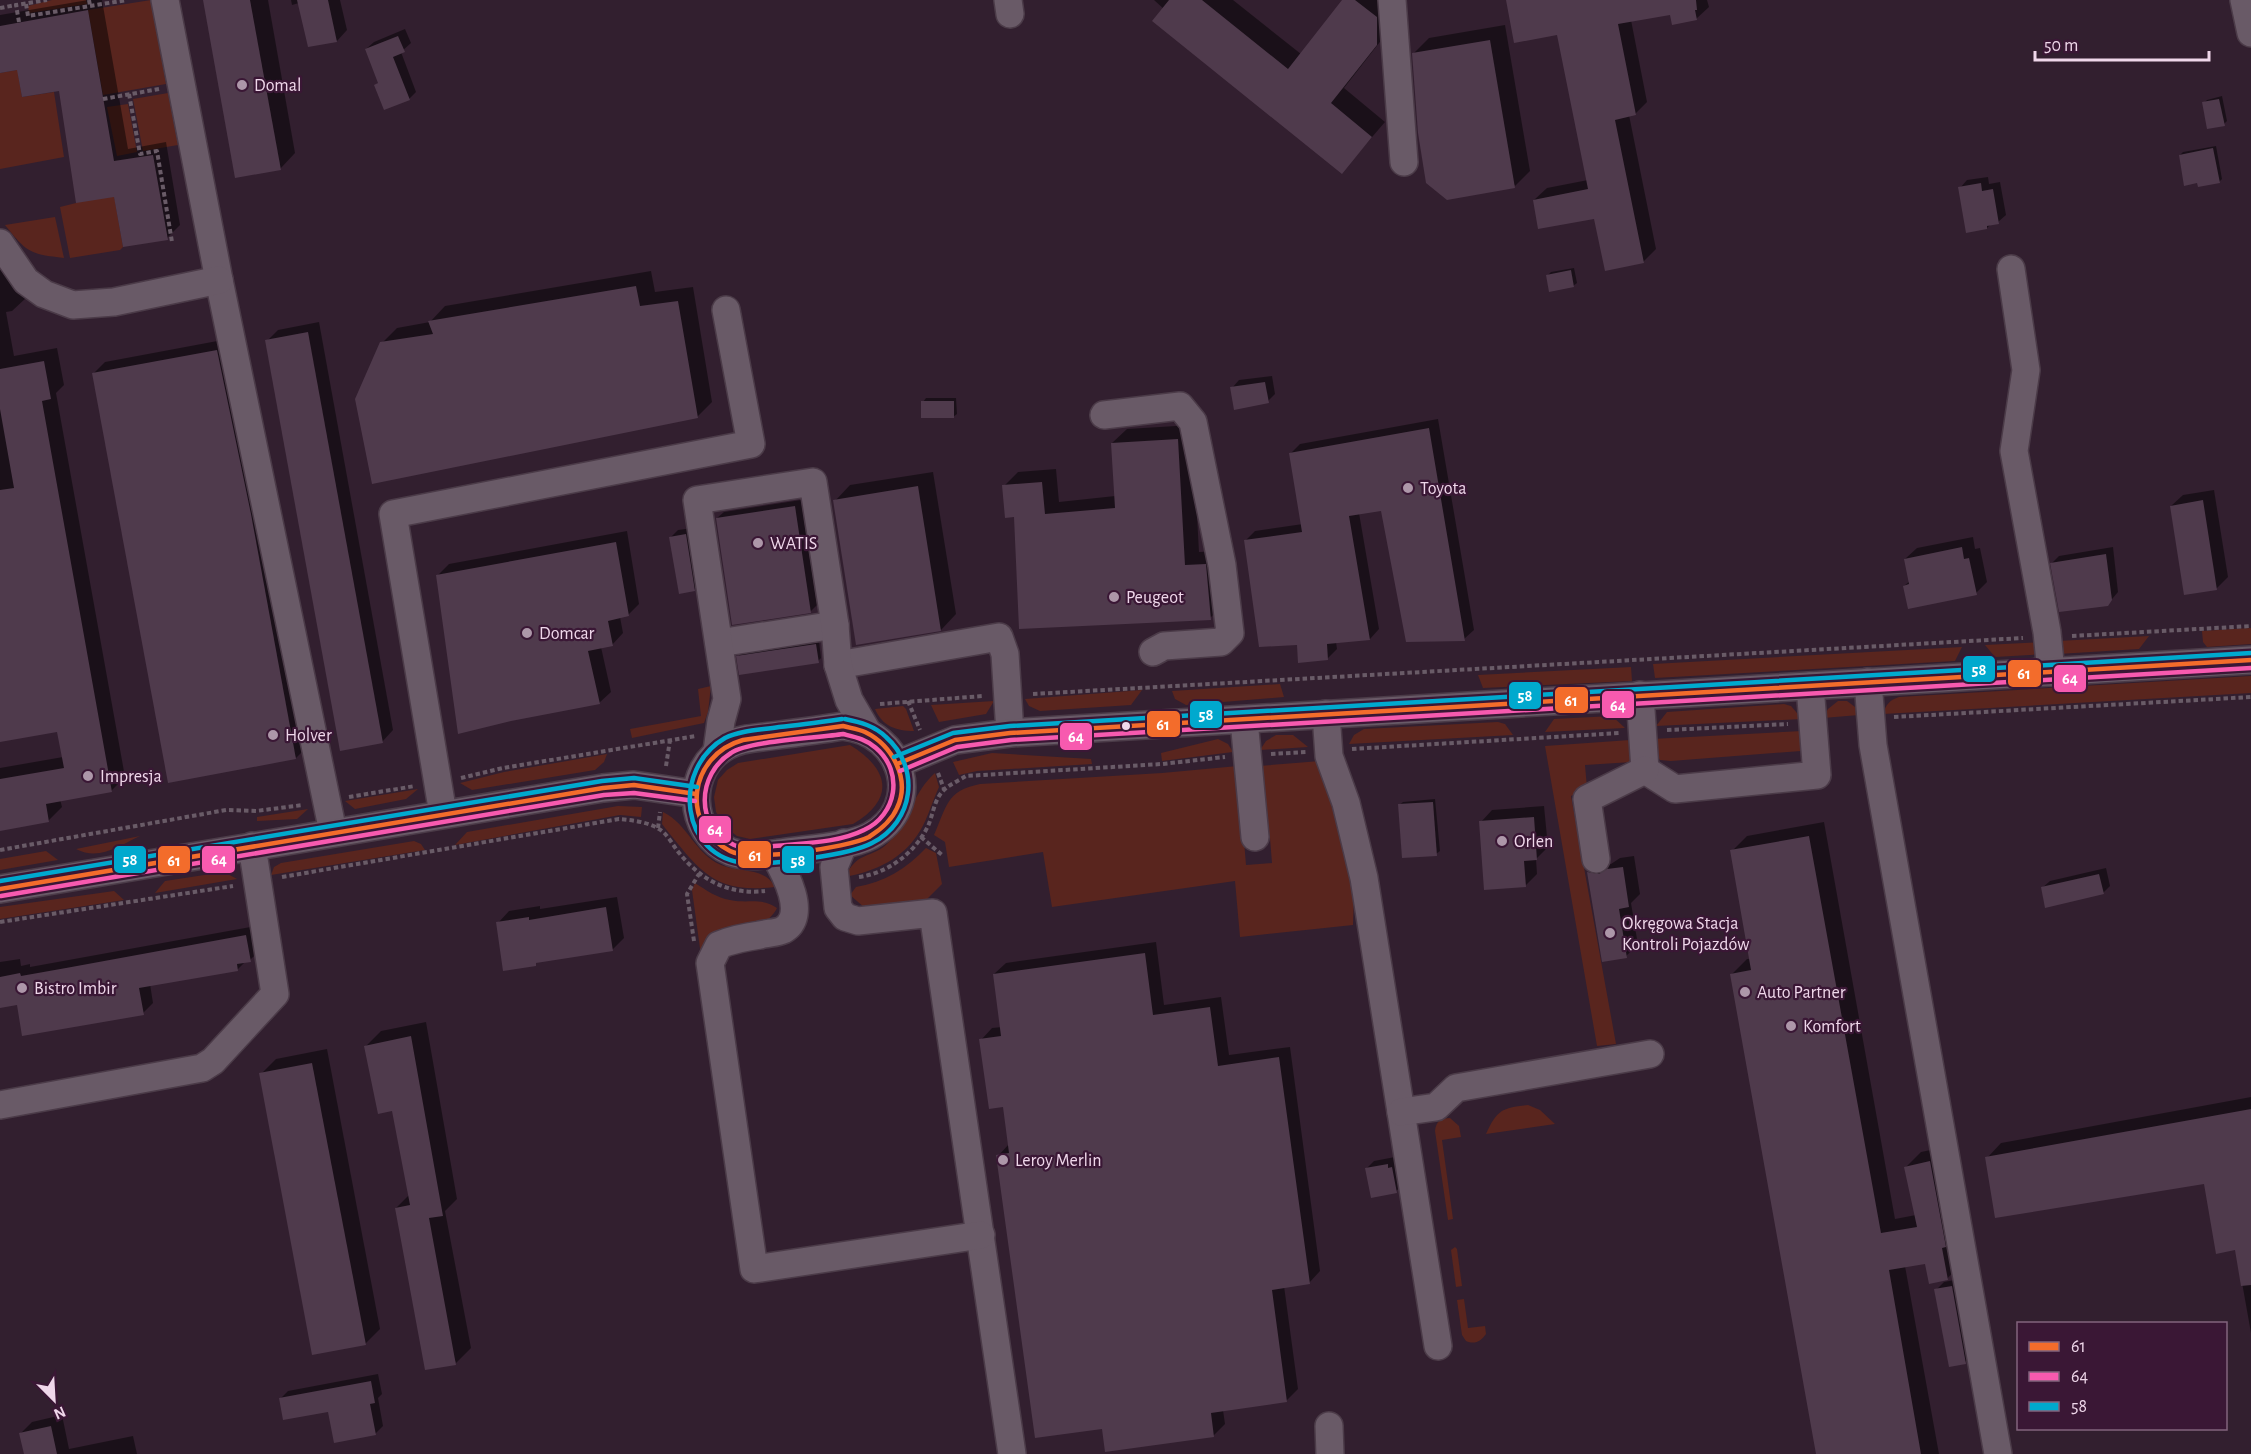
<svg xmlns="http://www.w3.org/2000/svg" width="2251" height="1454" font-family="'Alegreya Sans',sans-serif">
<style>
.green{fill:#59251e}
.shadow{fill:#0007}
.building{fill:#4f3a4c}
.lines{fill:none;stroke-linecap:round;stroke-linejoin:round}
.minor-casing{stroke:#4b3b48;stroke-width:30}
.path{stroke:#695b67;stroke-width:4;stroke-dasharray:4.5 3;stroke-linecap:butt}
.minor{stroke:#695a67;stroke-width:27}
.bus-1-casing{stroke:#3a1735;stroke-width:9}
.bus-2-casing{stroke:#3a1735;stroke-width:9}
.bus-3-casing{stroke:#3a1735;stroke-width:9}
.bus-1{stroke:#f36c2b;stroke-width:4.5}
.bus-2{stroke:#f75aaf;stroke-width:4.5}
.bus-3{stroke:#00a9ce;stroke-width:4.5}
.poi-dot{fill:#ad97a9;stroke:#3a1735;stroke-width:2}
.bus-dot{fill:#efd7ea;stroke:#3a1735;stroke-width:2}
.labels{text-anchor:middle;stroke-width:4.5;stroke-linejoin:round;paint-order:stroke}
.poi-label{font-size:18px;fill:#efd7ea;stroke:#3a1735;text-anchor:start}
.line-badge{stroke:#3a1735;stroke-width:2}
.badge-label{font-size:16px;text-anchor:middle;font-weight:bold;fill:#fff}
</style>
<rect width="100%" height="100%" fill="#321f2f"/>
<g class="green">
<polygon points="52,0 86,0 87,4 29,13 28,6"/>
<polygon points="151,0 166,84 103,95 88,10"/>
<polygon points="22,69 18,74 22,97 54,92 64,157 0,169 0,73"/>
<polygon points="168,93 178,145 143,151 133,99"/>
<polygon points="128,104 137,152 117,156 107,107"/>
<polygon points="112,184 123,247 120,250 70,258 60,207 76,203"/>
<path d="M55,217l9,41c-34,-4 -37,-5 -59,-33z"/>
<polygon points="2251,628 2251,644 2207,647 2203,642 2202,631"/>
<polygon points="2149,636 2139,649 2058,654 2058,641"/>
<polygon points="2045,642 2045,654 1995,657 1985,645"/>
<polygon points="1962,647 1955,661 1655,678 1653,664"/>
<polygon points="1631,667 1632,681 1483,688 1478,675"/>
<path d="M2251,676v17l-368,21c3,-10 7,-14 16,-17z"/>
<polygon points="1280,684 1284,697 1186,705 1175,699 1172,691"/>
<polygon points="711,686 708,712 704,723 632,738 630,729 701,716 698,689"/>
<polygon points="1142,690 1131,705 1040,711 1029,706 1025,699"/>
<polygon points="994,701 986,714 939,722 931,705"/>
<polygon points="1838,701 1847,701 1855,707 1859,715 1823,718 1828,709"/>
<polygon points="1784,704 1791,706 1802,719 1656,726 1667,712"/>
<path d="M903,706l3,3 8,22c-18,0 -32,-5 -39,-22z"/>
<polygon points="1612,716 1625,728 1545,732 1554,719"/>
<polygon points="1498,722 1505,724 1513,735 1349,744 1354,735 1364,729"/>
<polygon points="1802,731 1803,747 1801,751 1671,761 1660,760 1656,754 1652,739"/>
<polygon points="1276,735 1293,735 1308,747 1260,750 1266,741"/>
<polygon points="1218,739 1228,744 1233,752 1162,761 1161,753"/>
<polygon points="1630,740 1632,762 1585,765 1587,788 1571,796 1616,1044 1597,1046 1545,746"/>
<path d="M850,745c39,24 46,54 3,79l-103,15 -13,-3 -12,-9 -9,-15 -2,-15 4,-17 9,-10 11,-7z"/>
<polygon points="992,753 1091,759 1092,764 977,771 959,775 953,762"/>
<polygon points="607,754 604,762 595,770 472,790 460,783 504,772"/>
<path d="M1320,761l34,131 -1,33 -113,12 -5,-56 -183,26 -9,-55 -94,15 -4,-25 -11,-7c13,-29 12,-44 46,-51l182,-11 76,-7 8,99 26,-2 -2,-25 -6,1 -5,-73z"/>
<path d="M935,773l4,14c-7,15 -11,31 -19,44 -17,28 -44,40 -75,46 13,-27 27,-18 43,-34 20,-20 25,-51 47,-70z"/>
<polygon points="418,789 406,799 355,809 345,801"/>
<polygon points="618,806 642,807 641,817 620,815 455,845 467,832"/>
<polygon points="308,809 297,819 257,821 257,817"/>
<path d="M663,812c25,12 32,42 58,53 19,8 44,2 54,22 -61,7 -75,-16 -110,-59l-3,-4z"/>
<path d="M140,836c-21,10 -41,25 -64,13z"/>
<polygon points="414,841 421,844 425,850 271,875 274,867 281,863"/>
<path d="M926,848l10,5 6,31 -15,15 -12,4 -50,5 -15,-13 6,-8c29,-5 50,-18 70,-39z"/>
<polygon points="46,851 58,860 0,870 0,859"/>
<polygon points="224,872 237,879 155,893 165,881"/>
<path d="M695,883c11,7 22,15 35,17 18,4 32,-3 47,8 -8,18 -57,44 -75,55l-10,-73z"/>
<polygon points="114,891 124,900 0,919 0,907"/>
<path d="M1528,1105l12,5 15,14 -69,10c11,-25 17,-26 42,-29z"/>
<path d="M1450,1118l9,8 2,11 -19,3 11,79 -5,1 -13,-89c1,-10 6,-13 15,-13z"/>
<polygon points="1455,1247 1457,1249 1462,1286 1456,1287 1451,1250"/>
<path d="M1464,1299l4,29 17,-2 1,8c-5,7 -11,11 -20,7l-4,-6 -5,-35z"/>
</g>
<g class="shadow">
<polygon points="88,0 102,0 128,149 166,142 180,225 167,238 115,195 60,89 18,68 0,71 0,15"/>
<polygon points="205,0 268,0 295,153 280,169"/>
<polygon points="291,0 340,0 347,30 337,41 299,3 292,5"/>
<polygon points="1154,0 1233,0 1301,54 1344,0 1386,0 1390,29 1344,88 1385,122 1342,172"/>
<polygon points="1510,0 1707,0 1709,7 1696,19 1671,13 1631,20 1647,102 1635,114 1629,115 1656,249 1643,262 1595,218 1534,200 1547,188 1588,180 1559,33"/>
<polygon points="1505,25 1530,171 1515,186 1413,54 1429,38"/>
<polygon points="405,29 411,43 401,52 416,92 409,99 376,85 379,82 366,49 374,42"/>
<polygon points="2222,96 2227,121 2224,124 2204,103 2207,100"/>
<polygon points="2216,146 2222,179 2219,182 2180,155 2183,152"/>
<polygon points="1988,177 1989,184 2000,182 2006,215 1998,222 1991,224 1987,228 1960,188 1967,180"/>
<polygon points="18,265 26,298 12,311 6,312 14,356 57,348 64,385 56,393 125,777 111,791 60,799 62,807 48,821 0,829 0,768 63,757 59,730 0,741 0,268"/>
<polygon points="1574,268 1577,283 1573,286 1548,275 1551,272"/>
<polygon points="651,271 655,292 693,287 712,402 697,417 382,343 397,328 430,322 445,306"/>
<polygon points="319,322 393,730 382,742 267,341 278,330"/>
<polygon points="228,339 307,747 296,758 94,373 105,362"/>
<polygon points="1272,376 1275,394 1268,401 1232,388 1239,380"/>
<polygon points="926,398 956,398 957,414 953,417 923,402"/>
<polygon points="1438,419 1474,630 1464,639 1382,509 1359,513 1379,629 1370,639 1336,642 1337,649 1327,659 1298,643 1246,540 1255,531 1303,524 1290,454 1300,444"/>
<polygon points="1192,425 1199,552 1219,551 1224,604 1210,618 1015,516 1004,486 1018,472 1056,469 1059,502 1115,496 1112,443 1127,429"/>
<polygon points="933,472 956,614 941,630 835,501 850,485"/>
<polygon points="2214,490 2228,577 2217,588 2186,594 2171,506 2183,495"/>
<polygon points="801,500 817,605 811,611 717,518 724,512"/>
<polygon points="693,528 701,583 694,590 670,538 678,530"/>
<polygon points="627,531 639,604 628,615 620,617 623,633 612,645 601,647 611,692 599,703 510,719 438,575 449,564"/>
<polygon points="1973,537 1975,549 1980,548 1987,582 1976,593 1904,586 1910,581 1905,559 1917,548"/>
<polygon points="2113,547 2118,592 2107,605 2052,563 2059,556"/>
<polygon points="819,641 821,658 818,661 738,657 741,653"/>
<polygon points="1435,799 1440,851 1436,854 1399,805 1403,802"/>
<polygon points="1544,806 1548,847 1536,859 1537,874 1526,885 1481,822 1492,810"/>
<polygon points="1824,822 1895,1219 1916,1215 1905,1168 1921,1152 1945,1147 1962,1263 1944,1282 1959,1279 1973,1355 1965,1362 1936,1290 1947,1279 1926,1263 1905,1266 1939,1454 1818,1454 1732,974 1747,959 1751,959 1732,851 1747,836"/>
<polygon points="1634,856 1640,894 1631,903 1638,945 1626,956 1589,873 1600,862 1611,864 1620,858"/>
<polygon points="2106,868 2110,886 2103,893 2042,888 2050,881"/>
<polygon points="617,897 624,938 613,949 539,961 535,964 498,923 509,911 540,906 540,909"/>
<polygon points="256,926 260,950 250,960 246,961 238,969 150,984 153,1003 143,1013 18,1004 0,1006 0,962 20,959 21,966 30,964 30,967"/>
<polygon points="1156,942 1164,1005 1221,997 1229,1055 1290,1047 1320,1271 1309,1283 1284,1286 1298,1389 1286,1401 1223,1410 1225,1424 1214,1435 1107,1450 1103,1427 998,1156 1009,1144 1004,1105 981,1040 992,1028 1002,1027 994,974 1006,963"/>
<polygon points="426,1022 457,1199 445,1211 471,1348 456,1363 396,1208 409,1195 393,1110 366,1046 381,1031"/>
<polygon points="327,1049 380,1329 365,1344 261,1074 276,1059"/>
<polygon points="2251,1097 2251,1333 2236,1249 2205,1182 1987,1158 2001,1143"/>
<polygon points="1395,1157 1404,1184 1396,1191 1367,1168 1374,1161"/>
<polygon points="378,1374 382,1394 378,1398 383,1426 375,1434 329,1410 281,1398 288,1391"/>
<polygon points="62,1415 69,1449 133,1436 137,1454 25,1454 21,1433 32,1422"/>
</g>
<g class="building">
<polygon points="203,0 250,0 281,170 235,178"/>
<polygon points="297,0 328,0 337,42 308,47"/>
<polygon points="1169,0 1202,0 1288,69 1342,0 1355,0 1377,17 1377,45 1331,103 1372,137 1342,174 1152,21"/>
<polygon points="1506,0 1696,0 1697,10 1695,10 1697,20 1672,25 1670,15 1618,24 1636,115 1615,120 1644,263 1605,271 1594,219 1538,229 1533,200 1588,189 1557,35 1514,43"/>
<polygon points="88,10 114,161 153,155 168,240 123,247 114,197 76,203 59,91 22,97 17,70 0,73 0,26"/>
<polygon points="398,36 405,52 393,57 410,100 384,110 374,85 378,83 365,49"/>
<polygon points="1490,40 1515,188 1447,200 1426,183 1418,133 1412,53"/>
<polygon points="2219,99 2225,126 2207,129 2202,102"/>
<polygon points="2213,148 2220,183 2198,187 2197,183 2184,186 2179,155"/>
<polygon points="1981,183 1982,191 1993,189 1999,224 1987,226 1987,229 1966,233 1958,187"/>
<polygon points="1571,270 1574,287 1549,292 1546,275"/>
<polygon points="636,286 640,306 678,301 698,418 372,484 355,399 380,342 433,334 428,321"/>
<polygon points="308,332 383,743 340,751 265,340"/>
<polygon points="217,350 251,514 296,759 168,783 92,373"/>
<polygon points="44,361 51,399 42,401 112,792 46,804 49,822 0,831 0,779 64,768 57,732 0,742 0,490 14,488 0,409 0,369"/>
<polygon points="1265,382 1269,403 1234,410 1230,387"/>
<rect x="921" y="401" width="33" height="17"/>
<polygon points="1429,428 1465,641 1406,642 1381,511 1349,516 1370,640 1327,644 1328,660 1298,663 1297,645 1259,647 1244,540 1302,532 1289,453"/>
<polygon points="1178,439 1185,565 1206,564 1211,620 1019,629 1014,517 1005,518 1002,485 1042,482 1045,514 1115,508 1111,443"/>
<polygon points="918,486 941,631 856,645 833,500"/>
<polygon points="2203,500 2217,590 2184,595 2170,506"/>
<polygon points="795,506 811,613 732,625 716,518"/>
<polygon points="686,534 695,591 679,594 669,537"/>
<polygon points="616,542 629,616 608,621 613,646 588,651 600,704 511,721 458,734 436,575"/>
<polygon points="1962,547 1964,559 1969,558 1977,595 1908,609 1903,586 1909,584 1904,559"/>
<polygon points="2106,554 2112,600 2108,606 2059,612 2050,563"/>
<polygon points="816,644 819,663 739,675 736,656"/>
<polygon points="1433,802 1437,856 1402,858 1398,804"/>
<polygon points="1534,817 1537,860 1524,861 1526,887 1484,890 1479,821"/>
<polygon points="1809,836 1881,1233 1917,1227 1904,1167 1930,1161 1946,1247 1942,1248 1948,1280 1929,1284 1925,1264 1889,1270 1921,1454 1816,1454 1730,974 1751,970 1730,850"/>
<polygon points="1623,867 1629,907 1619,909 1627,958 1602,962 1587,872 1599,874 1607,869"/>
<polygon points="2099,874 2104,894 2045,908 2041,887"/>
<polygon points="606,907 613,951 536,963 536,966 503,971 496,922 529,917 529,920"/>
<polygon points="246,935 251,962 237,964 238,971 139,988 144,1015 22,1036 17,1005 0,1008 0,977 20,973 21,976 66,968"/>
<polygon points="1145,953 1153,1015 1210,1007 1218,1066 1279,1057 1310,1284 1272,1290 1287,1402 1211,1413 1214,1437 1105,1452 1102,1429 1035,1438 996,1155 1009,1153 1003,1107 989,1109 979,1039 1001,1036 993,974"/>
<polygon points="411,1036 443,1216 429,1218 456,1365 425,1370 395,1208 410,1205 392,1111 378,1114 364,1046"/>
<polygon points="312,1063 366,1345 312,1355 259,1073"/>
<polygon points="2251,1109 2251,1285 2241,1286 2235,1250 2216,1254 2204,1184 1995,1218 1985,1157"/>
<polygon points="1388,1164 1388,1168 1392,1167 1397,1193 1371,1198 1365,1168"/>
<polygon points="1952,1286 1966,1364 1949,1367 1934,1289"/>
<polygon points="371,1381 375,1403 370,1404 376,1435 334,1443 328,1412 283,1420 279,1398"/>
<polygon points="51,1426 57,1454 24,1454 19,1433"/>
</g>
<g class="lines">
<g class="minor-casing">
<g id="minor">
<polyline points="165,0 219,280 333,832"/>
<polyline points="1008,0 1010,14"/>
<polyline points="1392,0 1404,162"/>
<polyline points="2244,0 2251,33"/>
<polyline points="0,243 26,281 44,294 73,305 114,302 219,280"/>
<polyline points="2011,269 2026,370 2014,451 2047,632 2051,672"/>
<polyline points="1104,415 1180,406 1193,422 1222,565 1230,633 1221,642 1164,646 1153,652"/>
<polyline points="719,643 835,625"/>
<polyline points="838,665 999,637 1005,654 1010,733"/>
<polyline points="1868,682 1873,745 1998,1454"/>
<polyline points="1640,695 1645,770 1675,789 1817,775 1810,686"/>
<polyline points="1326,714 1329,756 1346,803 1364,878 1438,1346"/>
<polyline points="1244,720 1255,837"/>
<path d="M843,726c61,6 82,81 27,110 -21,11 -65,13 -89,17 -18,2 -33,5 -50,-1 -45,-19 -46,-84 -4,-106 13,-8 29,-8 44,-10 24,-3 48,-6 72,-10z"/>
<polyline points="717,751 721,721 727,699 697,500 813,482 835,625 838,665 849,700 867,731"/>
<polyline points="897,764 955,740 1010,733 2251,660"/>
<polyline points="443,814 393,514 751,444 726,310"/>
<polyline points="844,843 834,867 838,908 845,917 858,921 933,913 1012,1454"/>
<path d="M774,854c10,17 35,62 9,76 -6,3 -16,3 -23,5 -15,2 -28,5 -41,10l-9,18 44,306 227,-34"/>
<polyline points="1596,859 1587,799 1645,770"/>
<polyline points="0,889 603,788 634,785 696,794"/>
<polyline points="0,1105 202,1068 213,1061 275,994 252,846"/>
<polyline points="1401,1112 1436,1107 1456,1088 1650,1054"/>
<polyline points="1329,1426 1330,1454"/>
</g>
</g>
<g class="path">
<polyline points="89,0 90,6"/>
<polyline points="26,4 28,16 127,0"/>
<polyline points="0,8 16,5"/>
<polyline points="19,22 16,5 47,0"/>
<polyline points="129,94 140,154 157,151 172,242"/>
<polyline points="103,99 159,89"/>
<polyline points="2072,636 2251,626"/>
<polyline points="1033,694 2023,638"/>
<polyline points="908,701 920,730"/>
<polyline points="880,704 983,696"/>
<polyline points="1894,717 2251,697"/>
<polyline points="1667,730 1788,724"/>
<polyline points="1352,749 1620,733"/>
<polyline points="1271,754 1306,752"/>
<polyline points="666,766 670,740"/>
<polyline points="938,773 944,789"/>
<polyline points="461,778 503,768 696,736"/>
<polyline points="349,797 415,786"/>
<polyline points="658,828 660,812"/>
<polyline points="921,837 942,855"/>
<polyline points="0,850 226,810 256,811 303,805"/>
<path d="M282,877l337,-58c13,1 29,3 40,10 9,5 14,17 21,25 22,27 50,41 85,37"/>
<path d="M859,877c29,-4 56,-24 69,-51 5,-11 6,-25 14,-34 6,-7 16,-11 24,-16l196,-12 63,-7"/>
<polyline points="0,922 233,886"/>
<polyline points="694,941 687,894 699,874"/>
</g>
<use href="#minor" class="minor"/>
<g class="bus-1-casing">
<g id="bus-1">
<path d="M843,726c7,2 15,3 22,6 27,13 46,47 32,76 -5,12 -17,22 -28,29 -22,11 -119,25 -139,14 -51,-26 -41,-96 13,-111z"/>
<polyline points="897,764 955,740 1010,733 2251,660"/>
<polyline points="0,889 603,788 634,785 696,794"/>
</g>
</g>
<g class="bus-2-casing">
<g id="bus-2">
<path d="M843,734c12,3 23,5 33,14 28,24 21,67 -12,82 -26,13 -61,13 -90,16 -12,2 -28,4 -40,-1 -40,-18 -37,-71 -3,-92 17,-12 87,-15 112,-19z"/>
<polyline points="900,771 957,747 1011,740 2251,668"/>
<polyline points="1,896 604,795 634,793 695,801"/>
</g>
</g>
<g class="bus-3-casing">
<g id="bus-3">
<path d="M842,719c-21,3 -42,6 -63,8 -18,3 -38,3 -54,11 -54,31 -45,120 21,125 26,2 104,-8 126,-20 42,-21 49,-75 14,-106 -11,-11 -26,-15 -41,-18"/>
<polyline points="894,757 953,733 1010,726 2251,653"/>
<polyline points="0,881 602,781 634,778 697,787"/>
</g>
</g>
<use href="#bus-1" class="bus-1"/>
<use href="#bus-2" class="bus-2"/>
<use href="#bus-3" class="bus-3"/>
</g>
<g class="poi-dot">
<circle cx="242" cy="85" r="6"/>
<circle cx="1408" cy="488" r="6"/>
<circle cx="758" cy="543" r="6"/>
<circle cx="1114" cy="597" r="6"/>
<circle cx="527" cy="633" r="6"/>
<circle cx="273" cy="735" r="6"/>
<circle cx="88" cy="776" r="6"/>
<circle cx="1502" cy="841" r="6"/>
<circle cx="1610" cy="933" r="6"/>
<circle cx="22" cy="988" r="6"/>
<circle cx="1745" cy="992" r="6"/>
<circle cx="1791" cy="1026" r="6"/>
<circle cx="1003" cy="1160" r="6"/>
</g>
<circle class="bus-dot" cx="1126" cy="726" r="5"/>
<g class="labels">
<g class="poi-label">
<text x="254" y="91">Domal</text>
<text x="1420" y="494">Toyota</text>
<text x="770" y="549">WATIS</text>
<text x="1126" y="603">Peugeot</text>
<text x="539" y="639">Domcar</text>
<text x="285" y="741">Holver</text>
<text x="100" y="782">Impresja</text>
<text x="1514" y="847">Orlen</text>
<text x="1622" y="929">Okręgowa Stacja<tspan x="1622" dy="21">Kontroli Pojazdów</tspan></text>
<text x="34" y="994">Bistro Imbir</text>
<text x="1757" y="998">Auto Partner</text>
<text x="1803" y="1032">Komfort</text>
<text x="1015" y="1166">Leroy Merlin</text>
</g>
</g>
<g class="line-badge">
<rect x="1962" y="655" width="34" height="28" rx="6" fill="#00a9ce"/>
<rect x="2007" y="659" width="35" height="29" rx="6" fill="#f36c2b"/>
<rect x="2053" y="664" width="34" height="29" rx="6" fill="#f75aaf"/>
<rect x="1508" y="681" width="34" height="29" rx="6" fill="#00a9ce"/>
<rect x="1554" y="686" width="35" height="28" rx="6" fill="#f36c2b"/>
<rect x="1601" y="690" width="34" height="29" rx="6" fill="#f75aaf"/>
<rect x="1189" y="700" width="34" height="29" rx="6" fill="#00a9ce"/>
<rect x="1146" y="710" width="35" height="28" rx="6" fill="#f36c2b"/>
<rect x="1059" y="722" width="34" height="29" rx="6" fill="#f75aaf"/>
<rect x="698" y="815" width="34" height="29" rx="6" fill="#f75aaf"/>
<rect x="737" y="840" width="35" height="29" rx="6" fill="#f36c2b"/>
<rect x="113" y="845" width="34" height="29" rx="6" fill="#00a9ce"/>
<rect x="201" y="845" width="35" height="29" rx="6" fill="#f75aaf"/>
<rect x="157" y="845" width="34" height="29" rx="6" fill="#f36c2b"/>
<rect x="781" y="845" width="34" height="29" rx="6" fill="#00a9ce"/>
</g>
<g class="badge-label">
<text x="1979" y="675">58</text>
<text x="2024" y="679">61</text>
<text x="2070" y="684">64</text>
<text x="1525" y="701">58</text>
<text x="1571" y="706">61</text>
<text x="1618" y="711">64</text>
<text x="1206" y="720">58</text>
<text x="1163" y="730">61</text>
<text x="1076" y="742">64</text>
<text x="715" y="835">64</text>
<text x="755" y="861">61</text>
<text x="130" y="865">58</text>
<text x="219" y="865">64</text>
<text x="174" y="866">61</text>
<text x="798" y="866">58</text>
</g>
<rect x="2017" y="1322" width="210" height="108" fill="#3a1735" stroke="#82647d" stroke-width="1.5"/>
<rect x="2029" y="1342" width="30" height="9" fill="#f36c2b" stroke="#82647d" stroke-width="1.5"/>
<text x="2071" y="1352" font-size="18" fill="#efd7ea">61</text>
<rect x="2029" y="1372" width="30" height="9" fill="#f75aaf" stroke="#82647d" stroke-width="1.5"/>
<text x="2071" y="1382" font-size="18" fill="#efd7ea">64</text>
<rect x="2029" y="1402" width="30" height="9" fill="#00a9ce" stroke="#82647d" stroke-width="1.5"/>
<text x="2071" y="1412" font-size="18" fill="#efd7ea">58</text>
<g transform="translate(54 1400) rotate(156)" stroke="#3a1735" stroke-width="4.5" paint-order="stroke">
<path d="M0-4.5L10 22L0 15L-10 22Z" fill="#efd7ea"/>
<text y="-9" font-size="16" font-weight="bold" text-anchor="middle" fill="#efd7ea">N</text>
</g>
<path d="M2035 51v9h174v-9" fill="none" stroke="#efd7ea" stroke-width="3"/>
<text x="2044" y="51" font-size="18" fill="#efd7ea" stroke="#3a1735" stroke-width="4.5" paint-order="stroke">50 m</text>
</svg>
